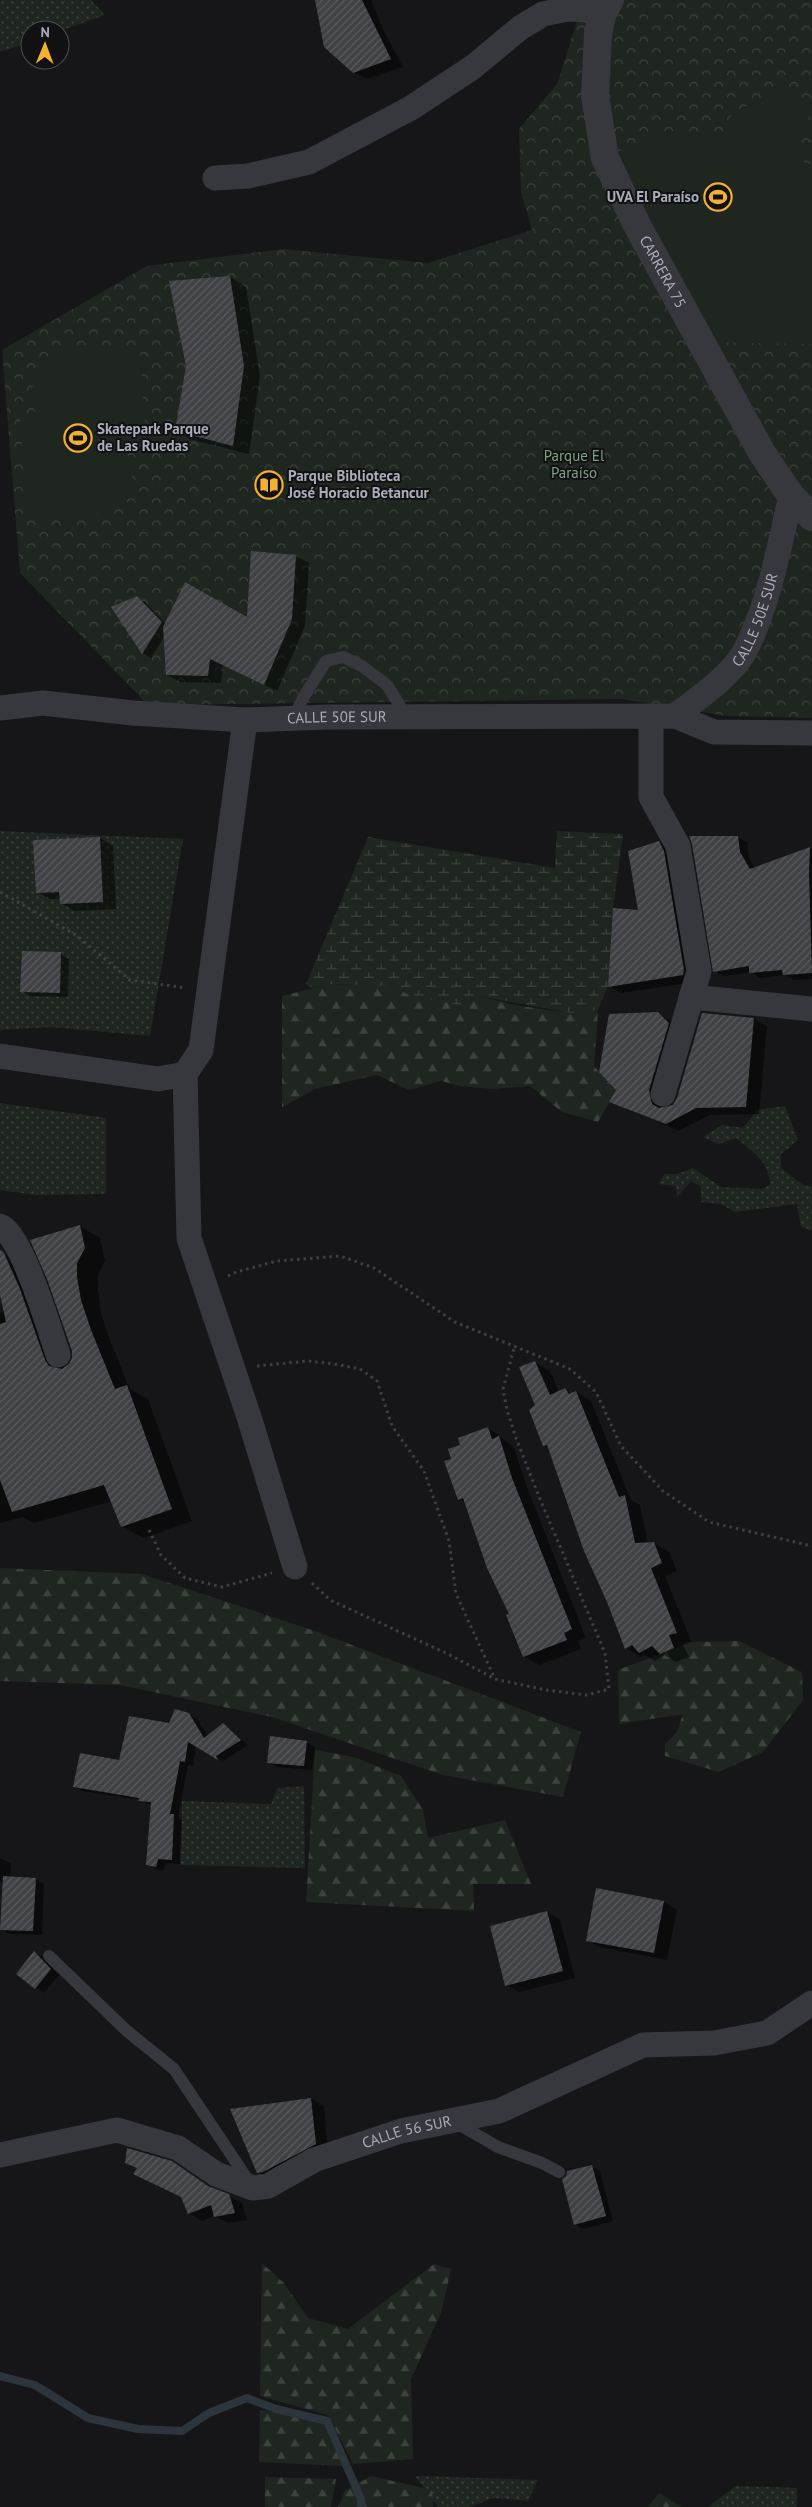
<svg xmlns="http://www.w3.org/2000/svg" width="812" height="2507" font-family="'PT Sans',sans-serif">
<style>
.grass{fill:url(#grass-dots)}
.forest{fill:url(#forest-firs)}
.wetland{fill:url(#wetland-marsh)}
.park{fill:url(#park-crowns)}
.garden{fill:#1e261f}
.shadow{fill:#0007}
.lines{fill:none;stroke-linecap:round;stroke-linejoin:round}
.stream{stroke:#2c353c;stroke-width:8}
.building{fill:url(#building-hatch)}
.path{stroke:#3d3f44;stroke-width:3;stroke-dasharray:2.5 4;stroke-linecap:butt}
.service{stroke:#37383d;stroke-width:12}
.minor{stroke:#37383d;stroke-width:25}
.tertiary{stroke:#37383d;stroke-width:28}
.labels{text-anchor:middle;stroke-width:4;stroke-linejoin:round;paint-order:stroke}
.poi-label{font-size:15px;font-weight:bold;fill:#a8adb8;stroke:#111113;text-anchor:start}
.street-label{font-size:15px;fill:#a8adb8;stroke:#111113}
.park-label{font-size:15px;fill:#7fa381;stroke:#111113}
</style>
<defs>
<pattern id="grass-dots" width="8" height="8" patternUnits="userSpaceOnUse" patternTransform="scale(1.25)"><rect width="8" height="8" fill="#1e261f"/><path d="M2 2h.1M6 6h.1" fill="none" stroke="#3c433d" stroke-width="1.8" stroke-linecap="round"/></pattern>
<pattern id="forest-firs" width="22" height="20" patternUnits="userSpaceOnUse" patternTransform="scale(1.25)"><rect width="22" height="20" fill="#1e261f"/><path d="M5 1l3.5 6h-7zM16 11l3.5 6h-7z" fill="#3c433d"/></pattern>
<pattern id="wetland-marsh" width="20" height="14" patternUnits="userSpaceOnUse" patternTransform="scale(1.25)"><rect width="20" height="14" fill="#1e261f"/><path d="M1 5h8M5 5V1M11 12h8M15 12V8" fill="none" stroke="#3c433d"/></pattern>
<pattern id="park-crowns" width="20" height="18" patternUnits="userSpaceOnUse" patternTransform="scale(1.25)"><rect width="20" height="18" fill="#1e261f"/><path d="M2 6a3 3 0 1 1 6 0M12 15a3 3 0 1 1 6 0" fill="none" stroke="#3c433d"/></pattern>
<pattern id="building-hatch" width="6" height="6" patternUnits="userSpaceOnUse" patternTransform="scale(1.25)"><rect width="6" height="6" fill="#404145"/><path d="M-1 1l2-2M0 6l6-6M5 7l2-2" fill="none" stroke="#595a5e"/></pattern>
</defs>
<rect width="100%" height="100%" fill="#161618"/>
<g class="grass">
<polygon points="0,0 91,0 105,15 60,31 30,30 30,42 0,52"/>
<polygon points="0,831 183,839 150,1036 52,1027 0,1030"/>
<polygon points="0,1103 106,1118 106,1194 36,1195 0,1190"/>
<path d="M785,1106l13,34 -17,14v14l21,16 10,3v44l-11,-4 -4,-23 -62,8 -14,-8 -20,-2v-15l-10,-6 -14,16 -1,-11 -18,-2 7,-10h12l16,-6 28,19 40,2 9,-4c-1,-24 -17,-33 -34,-47l-18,6 -15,-7 19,-12 21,3 14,-18z"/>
<polygon points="304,1786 305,1868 180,1865 182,1801 271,1804 278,1788"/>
<polygon points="415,2476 538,2480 528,2501 493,2498 470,2507 438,2507"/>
<polygon points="736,2486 797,2488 797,2507 708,2507"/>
</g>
<g class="forest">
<polygon points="330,984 391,986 412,996 478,996 520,1006 572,1013 598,1010 594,1066 616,1090 598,1122 562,1112 530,1086 493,1089 460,1086 441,1081 409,1090 377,1075 315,1089 282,1107 282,996"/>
<polygon points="0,1568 142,1574 315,1631 581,1732 563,1797 443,1775 272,1717 120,1685 0,1681"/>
<polygon points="739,1641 802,1672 803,1700 763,1752 719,1772 665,1756 665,1744 677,1732 683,1714 619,1724 618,1670 692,1642"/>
<polygon points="315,1750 354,1757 401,1776 423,1810 428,1838 505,1820 531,1884 473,1884 474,1911 306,1902"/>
<polygon points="262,2263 284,2283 308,2318 348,2329 434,2264 451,2269 441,2313 411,2379 413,2459 353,2464 328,2415 260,2396"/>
<polygon points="260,2410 327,2421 343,2466 259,2462"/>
<polygon points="371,2476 432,2490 433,2507 338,2507 345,2491"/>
<polygon points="265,2477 336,2479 331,2507 265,2507"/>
<polygon points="659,2493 682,2507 648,2507"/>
</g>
<polygon class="wetland" points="557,831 623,834 613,908 608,986 598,1010 572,1013 478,996 466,1006 412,996 391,986 330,984 312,988 306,984 368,837 555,868"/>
<polygon class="park" points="576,0 812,0 812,718 726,716 622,699 148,705 20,573 2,350 147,266 283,249 428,263 532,230 521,192 519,129 557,84 580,12"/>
<g class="garden">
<polygon points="786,89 811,113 793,140 806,166 812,163 812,344 699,342 605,158 667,131 723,136 733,112"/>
<polygon points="67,344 140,350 145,427 123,449 134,465 127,497 113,512 28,519 20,416 35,416 32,377"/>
</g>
<g class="shadow">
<polygon points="317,0 371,0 384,31 403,67 367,79 353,72"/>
<polygon points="230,277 246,287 260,376 249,454 193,440 176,431"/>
<polygon points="296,556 309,563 305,626 277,691 223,665 221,683 180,682 167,675 165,635 151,658 143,653 113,608 137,598 146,603 166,624 248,619"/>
<polygon points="737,837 747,842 749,858 755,868 810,848 812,849 812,979 794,980 785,975 760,978 751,972 724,976 714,971"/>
<polygon points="100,838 113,846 116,909 74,911 61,903 61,899 50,899 37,892"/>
<polygon points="659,842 671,849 695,982 621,993 609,986 639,911"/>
<polygon points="60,954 69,959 68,997 30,996 22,991"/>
<polygon points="658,1013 671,1021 681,1031 662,1098 664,1108 673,1106 678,1099 703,1014 754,1019 767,1026 759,1114 710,1115 679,1131 611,1101"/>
<polygon points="80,1226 100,1238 105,1261 98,1275 98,1290 101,1313 111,1343 130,1389 148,1399 192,1521 143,1538 122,1526 112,1501 34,1523 23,1517 0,1523 0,1313 5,1312 0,1289 0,1251 23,1263 41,1302 64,1368 69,1366 73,1359 73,1350 48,1278"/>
<polygon points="535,1362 550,1371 559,1392 565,1390 572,1394 576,1392 591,1401 631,1500 640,1505 648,1543 654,1543 669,1552 677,1571 665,1576 691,1641 683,1644 689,1657 676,1662 664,1655 655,1661 645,1655 641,1657 626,1648 549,1449 544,1445 536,1406"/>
<polygon points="488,1428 514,1447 527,1487 586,1638 578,1641 581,1649 539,1665 524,1656 510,1615 466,1503 459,1499 453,1460 461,1446"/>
<polygon points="189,1714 197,1719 208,1736 223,1724 248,1745 223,1761 196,1745 193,1766 188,1765 178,1817 182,1820 180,1864 166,1863 164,1870 156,1869 148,1864 152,1805 140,1800 82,1791 74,1786 120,1762 169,1725"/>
<polygon points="306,1742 315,1747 312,1770 277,1767 268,1762"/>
<polygon points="0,1858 11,1863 10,1878 36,1879 44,1884 42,1935 9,1934 1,1929 4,1882 0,1882"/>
<polygon points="597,1889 664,1902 677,1910 667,1960 600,1947 587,1940"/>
<polygon points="547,1912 560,1920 575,1978 519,1992 506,1985"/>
<polygon points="34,1953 43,1957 59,1975 44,1993 17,1974"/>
<polygon points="311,2099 324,2106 328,2151 271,2180 258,2172 232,2110"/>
<polygon points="126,2162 185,2170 213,2189 242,2203 247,2220 228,2223 214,2216 202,2221 189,2213 183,2198 147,2181 138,2169"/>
<polygon points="591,2166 600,2171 613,2221 583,2229 575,2224"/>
</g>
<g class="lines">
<polyline class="stream" points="0,2376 35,2385 88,2418 138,2429 182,2431 209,2413 247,2398 276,2409 327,2421 361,2499 361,2507"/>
</g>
<g class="building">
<polygon points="315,0 362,0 391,59 353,73 324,47"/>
<polygon points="230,276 244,366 233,446 175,431 186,366 169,281"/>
<polygon points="251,551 296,555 292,619 264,685 210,659 208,676 166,675 163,627 185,582 247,617"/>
<polygon points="137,596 162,622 142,654 111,607"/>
<polygon points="689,836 738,836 740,852 750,869 810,847 809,874 812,973 783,975 782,970 749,973 749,966 713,972 692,844"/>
<polygon points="100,837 103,902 60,904 59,892 36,893 33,840"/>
<polygon points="659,841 664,851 684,970 683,975 608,987 613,908 638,910 628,851"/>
<polygon points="22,951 61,952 60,993 20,992"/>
<polygon points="658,1012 669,1023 649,1090 652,1104 659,1108 673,1105 677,1098 702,1013 754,1018 746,1107 696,1108 666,1124 609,1102 616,1090 599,1072 609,1014"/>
<polygon points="80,1225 85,1248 77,1263 77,1277 81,1300 91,1330 115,1389 127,1385 172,1509 121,1527 104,1485 12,1512 0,1480 0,1324 6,1322 0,1295 0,1250 4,1253 20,1289 45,1360 49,1366 62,1369 69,1364 72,1358 72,1351 47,1279 30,1240"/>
<polygon points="535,1361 550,1395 565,1388 569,1394 576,1391 619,1497 625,1495 635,1543 654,1542 662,1563 651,1568 677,1633 669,1635 674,1648 660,1654 652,1646 639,1653 632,1645 625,1649 607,1602 584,1551 547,1445 543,1446 529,1410 535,1405 519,1367"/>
<polygon points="488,1427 492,1439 499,1436 512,1478 572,1629 564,1633 567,1640 523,1657 506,1615 509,1614 487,1568 463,1498 458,1500 444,1461 451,1459 448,1449 460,1445 458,1438"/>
<polygon points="175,1709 189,1713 204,1738 223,1723 241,1740 216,1756 218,1760 188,1742 185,1762 180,1761 170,1814 174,1814 172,1860 158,1859 156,1867 146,1865 151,1802 138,1801 139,1798 73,1787 80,1753 119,1760 129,1716 169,1723"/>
<polygon points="270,1736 307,1741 304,1766 267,1763"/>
<polygon points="3,1876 36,1878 33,1931 0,1930"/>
<polygon points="596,1888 664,1901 654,1953 586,1941"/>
<polygon points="547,1911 563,1971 505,1986 490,1926"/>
<polygon points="34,1951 51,1969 35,1989 16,1974"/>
<polygon points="311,2098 316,2144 263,2172 257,2173 230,2109"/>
<polygon points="127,2148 172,2161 208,2186 229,2194 235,2213 214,2217 211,2205 188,2214 181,2197 133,2174 137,2168 125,2163"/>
<polygon points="592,2165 606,2216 574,2225 562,2179 566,2176 567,2171"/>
</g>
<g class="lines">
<g class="path">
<polyline points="0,892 76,935 130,980 186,988"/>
<polyline points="228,1276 236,1272 277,1261 340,1256 374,1268 455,1322 570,1369 596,1392 621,1446 663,1491 709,1522 812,1546"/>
<polyline points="257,1366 308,1361 334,1364 360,1369 377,1381 392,1426 424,1471 449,1541 456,1594 495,1679"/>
<polyline points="149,1530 161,1555 185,1578 222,1587 272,1573"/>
<polyline points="312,1583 330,1600 448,1654 495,1679 546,1690 587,1695 609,1689 605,1653 540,1499 516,1438 507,1410 503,1389 515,1345"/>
</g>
<g class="service">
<polyline points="293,719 303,698 326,661 343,657 362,666 387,685 407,717"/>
<polyline points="49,1956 127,2031 174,2069 252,2186"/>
<polyline points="455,2122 498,2147 542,2163 559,2172"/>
</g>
<g class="minor">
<polyline points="215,178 248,176 309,162 411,108 473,67 520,28 543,14 568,9 586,10 602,15"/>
<path id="s1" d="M0,708l43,-5 90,10 112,7 83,-3 347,-1 39,16 98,1"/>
<polyline points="651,716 651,797 678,846 699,971 663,1094"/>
<path id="s2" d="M675,716c22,-17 57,-41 70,-65 24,-47 34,-104 46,-155"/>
<polyline points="691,997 812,1009"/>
<polyline points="0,1056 158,1079 185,1074 201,1050 245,720"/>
<polyline points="185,1074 189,1238 249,1417 295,1567"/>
<path d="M0,1226c21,7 50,105 58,129"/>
<path id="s3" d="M0,2155l117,-25 61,18 38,26 37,14 15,-2 46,-26 87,-29 98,-20 144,-66 71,-2 53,-10 45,-30"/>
</g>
<path class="tertiary" id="s4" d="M610,0l-8,15 -4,19 -3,62 10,62 33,69 124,226 29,43 21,21"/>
</g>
<defs>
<g id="stadium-ring" transform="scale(1.4375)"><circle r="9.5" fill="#111113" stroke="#f2b134" stroke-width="1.5"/><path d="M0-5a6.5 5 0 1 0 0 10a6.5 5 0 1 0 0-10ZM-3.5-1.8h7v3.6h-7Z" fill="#f2b134"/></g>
<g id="library-ring" transform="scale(1.4375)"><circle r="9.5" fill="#111113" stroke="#f2b134" stroke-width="1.5"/><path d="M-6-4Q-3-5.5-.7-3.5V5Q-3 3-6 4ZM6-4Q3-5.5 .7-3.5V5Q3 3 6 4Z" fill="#f2b134"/></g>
</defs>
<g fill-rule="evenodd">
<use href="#stadium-ring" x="718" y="197"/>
<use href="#stadium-ring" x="78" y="438"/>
<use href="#library-ring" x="269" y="485"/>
</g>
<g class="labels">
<g class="poi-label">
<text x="699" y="202" text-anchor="end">UVA El Paraíso</text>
<text x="97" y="434">Skatepark Parque<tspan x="97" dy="17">de Las Ruedas</tspan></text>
<text x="288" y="481">Parque Biblioteca<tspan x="288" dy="17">José Horacio Betancur</tspan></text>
</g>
<g class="street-label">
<text dy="5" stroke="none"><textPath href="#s4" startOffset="289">CARRERA 75</textPath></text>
<text dy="5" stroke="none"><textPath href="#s2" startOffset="129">CALLE 50E SUR</textPath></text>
<text dy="5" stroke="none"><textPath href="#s1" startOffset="338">CALLE 50E SUR</textPath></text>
<text dy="5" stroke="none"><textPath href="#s3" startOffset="434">CALLE 56 SUR</textPath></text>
</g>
<g class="park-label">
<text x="574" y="461">Parque El<tspan x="574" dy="17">Paraíso</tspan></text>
</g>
</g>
<g transform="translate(45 45) rotate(1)"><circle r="24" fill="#111113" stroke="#4d4f55"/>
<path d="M0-4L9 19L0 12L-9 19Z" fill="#f2b134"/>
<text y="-8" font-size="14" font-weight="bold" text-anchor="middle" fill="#a8adb8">N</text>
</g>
</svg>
